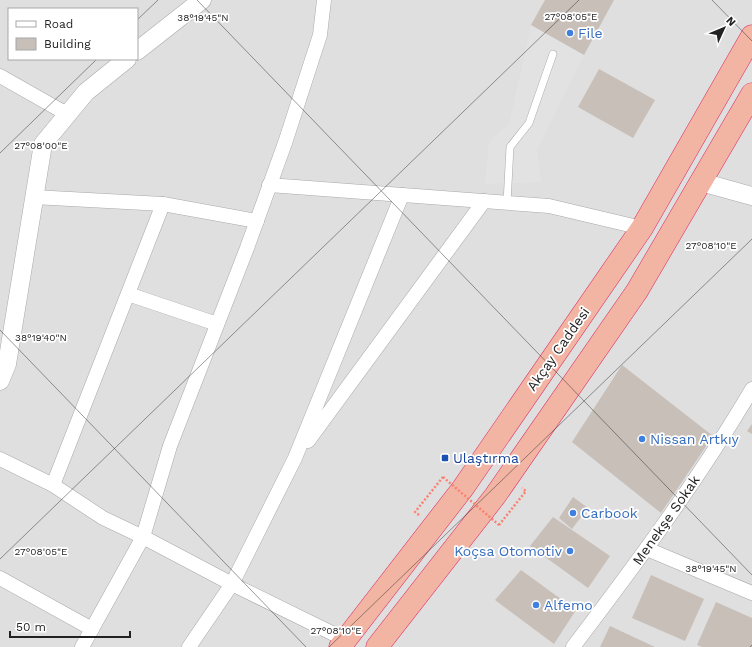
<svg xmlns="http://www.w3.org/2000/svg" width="752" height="647" font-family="'Work Sans',sans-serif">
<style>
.residential{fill:#e0dfdf;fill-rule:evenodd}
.parking{fill:#e2e2e2}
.building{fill:#c7bfb8}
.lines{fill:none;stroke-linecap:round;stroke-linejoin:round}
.service-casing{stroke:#a9a9a9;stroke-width:8}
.minor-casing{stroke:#a9a9a9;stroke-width:15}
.tertiary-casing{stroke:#a9a9a9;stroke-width:19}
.trunk-casing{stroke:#dc2a67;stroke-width:23}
.path{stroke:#fa8072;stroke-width:2.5;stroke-dasharray:2 2;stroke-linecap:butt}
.service{stroke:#fff;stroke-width:7}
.minor{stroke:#fff;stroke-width:14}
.tertiary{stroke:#fff;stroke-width:18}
.trunk{stroke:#f2b4a3;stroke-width:22}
.path-bridge{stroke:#fa8072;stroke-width:2.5;stroke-dasharray:2 2;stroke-linecap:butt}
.ticks{fill:none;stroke:#222;stroke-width:1;stroke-opacity:0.45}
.shop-dot{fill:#3f7fe0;stroke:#fff;stroke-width:1.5}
.transit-dot{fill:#1a4fb4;stroke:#fff;stroke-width:1.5}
.labels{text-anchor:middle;stroke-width:3.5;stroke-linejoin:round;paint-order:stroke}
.shop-label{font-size:14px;fill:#366cbe;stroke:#fff;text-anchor:start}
.street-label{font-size:14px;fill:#222;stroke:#fff}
.transit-label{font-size:14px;fill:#164399;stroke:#fff;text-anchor:start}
.ticks-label{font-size:10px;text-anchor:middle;fill:#222;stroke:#fff;stroke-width:3.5;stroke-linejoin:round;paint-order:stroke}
</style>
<rect width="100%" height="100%" fill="#f2efe9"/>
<path class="residential" d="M0,0h752v647h-752zM9,9h128v50h-128z"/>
<polygon class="parking" points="531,25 584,55 537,150 541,182 485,184 489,141 509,124"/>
<g class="building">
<polygon points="545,0 614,0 584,55 531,25"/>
<polygon points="599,69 655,100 633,138 578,107"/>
<polygon points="622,365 713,436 661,513 572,442"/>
<polygon points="752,424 752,434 747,431"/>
<polygon points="573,497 588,508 572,529 559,518"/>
<polygon points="553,517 610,556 588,588 530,546"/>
<polygon points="521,570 576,610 554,644 495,600"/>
<polygon points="651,575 704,599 685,641 632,618"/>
<polygon points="716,602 752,618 752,647 702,647 697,645"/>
<polygon points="610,626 655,647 600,647"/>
</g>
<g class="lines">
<g class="service-casing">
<polyline id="service" points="507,203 510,147 529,123 553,54"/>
</g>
<g class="minor-casing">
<g id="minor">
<polyline points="0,76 67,114"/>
<polyline points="269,185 549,206 642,228"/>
<polyline points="33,197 163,204 53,485"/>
<polyline points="163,204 257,221"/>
<polyline points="128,294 217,324"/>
<polyline points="308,441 484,201"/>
<polyline points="0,459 53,485 103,518 143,537 232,584 346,640"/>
<polyline points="647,549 752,593"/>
<polyline points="0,578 92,629"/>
<polyline points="82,647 143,537 170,446 247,248 285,143 320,35 324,0"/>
<polyline points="189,647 232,584 295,458 402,195"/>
<path d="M573,647c63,-83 126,-168 179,-258"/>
</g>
</g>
<g class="tertiary-casing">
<g id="tertiary">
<polyline points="137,51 202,0"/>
<polyline points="701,182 752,196"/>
<polyline points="0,381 7,364 43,144 86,92 127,59"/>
</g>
</g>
<g class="trunk-casing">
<g id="trunk">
<polyline points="340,647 463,488 642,228 752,36"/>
<polyline points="377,647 495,496 637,291 752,94"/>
</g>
</g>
<g class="path">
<polyline points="419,515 415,512 443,477"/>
<polyline points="499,525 526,491 522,488"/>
</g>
<use href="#service" class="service"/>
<use href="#minor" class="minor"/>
<use href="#tertiary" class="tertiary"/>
<use href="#trunk" class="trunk"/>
<polyline class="path-bridge" points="443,477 499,525"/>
</g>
<path class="ticks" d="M197,0l555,575M712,0l40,41M137,20l21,-20M0,153l97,-94M0,330l306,317M0,559l579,-559M329,647l423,-408M750,647l2,-2"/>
<g class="shop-dot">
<circle cx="570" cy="33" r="4"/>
<circle cx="642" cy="439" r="4"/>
<circle cx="573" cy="513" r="4"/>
<circle cx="570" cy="551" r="4"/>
<circle cx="536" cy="605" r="4"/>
</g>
<rect class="transit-dot" x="441" y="454" width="8" height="8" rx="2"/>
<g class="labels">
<g class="shop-label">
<text x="578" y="38">File</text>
<text x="650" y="444">Nissan Artkıy</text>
<text x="581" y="518">Carbook</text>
<text x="562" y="556" text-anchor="end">Koçsa Otomotiv</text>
<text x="544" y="610">Alfemo</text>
</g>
<g class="street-label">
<text transform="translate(558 349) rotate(-55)" y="5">Akçay Caddesi</text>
<text transform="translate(666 520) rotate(-55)" y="5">Menekşe Sokak</text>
</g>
<g class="transit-label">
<text x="453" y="463">Ulaştırma</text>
</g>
</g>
<g class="ticks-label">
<text x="571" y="20">27°08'05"E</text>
<text x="203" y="21">38°19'45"N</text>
<text x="41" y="149">27°08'00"E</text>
<text x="711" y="249">27°08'10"E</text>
<text x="41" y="341">38°19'40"N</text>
<text x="41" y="555">27°08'05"E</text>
<text x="711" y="572">38°19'45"N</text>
<text x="336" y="634">27°08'10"E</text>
</g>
<rect x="8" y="8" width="130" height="52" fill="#ffffff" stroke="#a7a7a7"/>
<rect x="16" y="21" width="20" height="6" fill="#ffffff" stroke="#a7a7a7"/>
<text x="44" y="28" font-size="12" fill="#222222">Road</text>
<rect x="16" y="38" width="20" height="12" fill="#c7bfb8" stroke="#a7a7a7"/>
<text x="44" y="48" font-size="12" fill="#222222">Building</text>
<g transform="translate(724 28) rotate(46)" stroke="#ffffff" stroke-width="3" paint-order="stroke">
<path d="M0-3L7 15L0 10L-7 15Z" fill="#222222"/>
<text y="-6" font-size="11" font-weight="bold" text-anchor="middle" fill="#222222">N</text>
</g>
<path d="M10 631v6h120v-6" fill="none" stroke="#222222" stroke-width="2"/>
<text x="16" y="631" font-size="12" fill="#222222" stroke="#ffffff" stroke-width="3" paint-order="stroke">50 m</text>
</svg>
